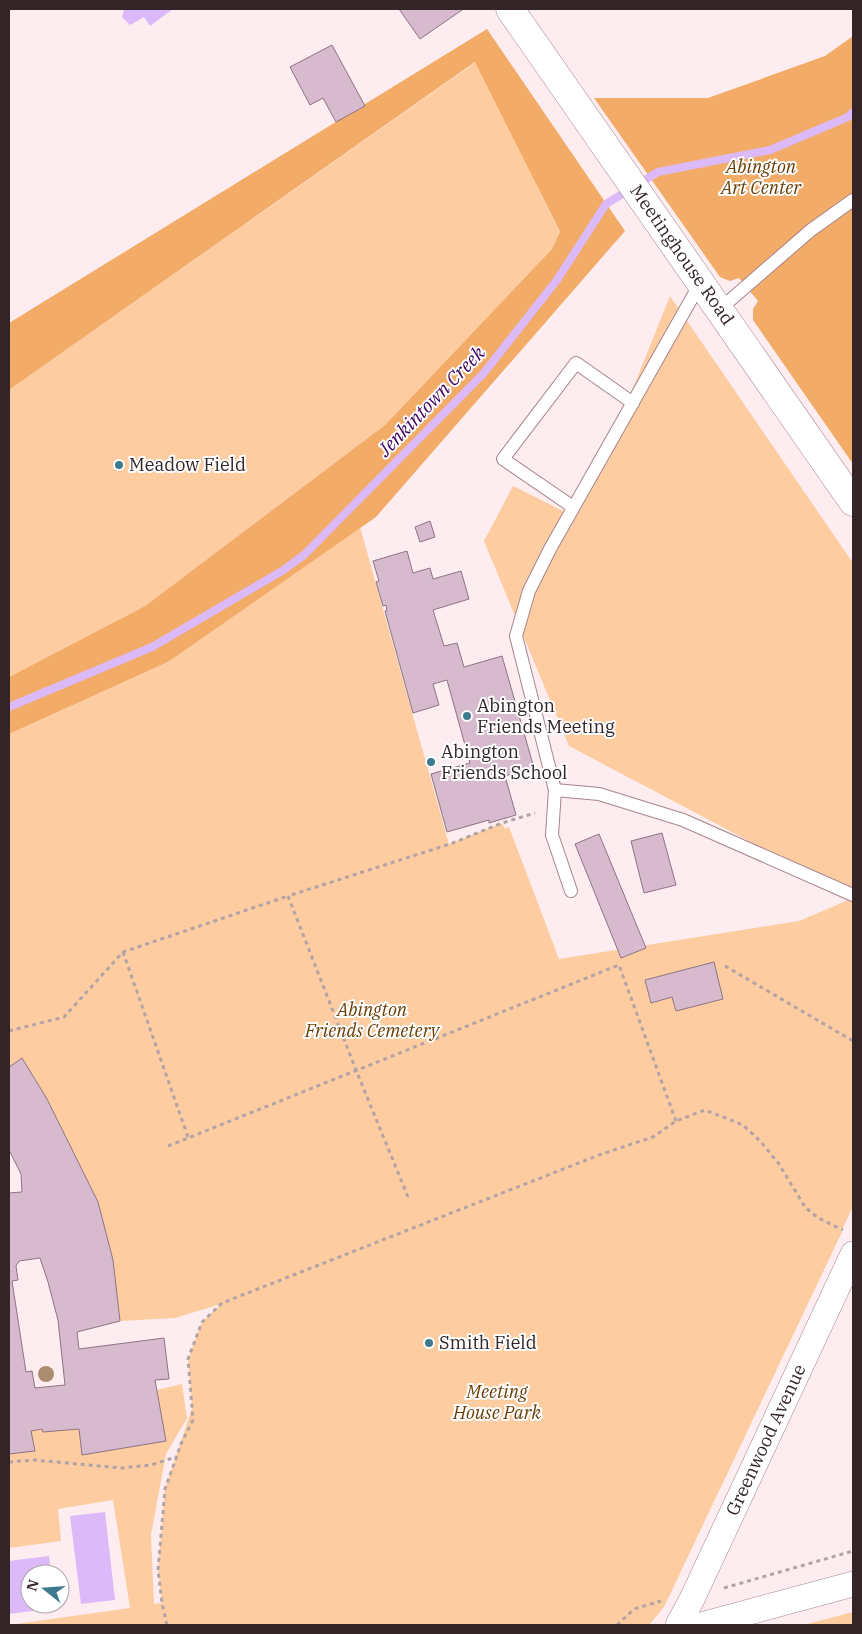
<svg xmlns="http://www.w3.org/2000/svg" width="862" height="1634" font-family="'IBM Plex Serif',serif">
<style>
.green{fill:#fdcda1}
.forest{fill:#f2ac68}
.water{fill:#dcb9f8}
.lines{fill:none;stroke-linecap:round;stroke-linejoin:round}
.stream{stroke:#dcb9f8;stroke-width:8}
.building{fill:#d7bacd;stroke:#8e7385;fill-rule:evenodd}
.lane-casing{stroke:#a7848a;stroke-width:14}
.street-casing{stroke:#a7848a;stroke-width:26}
.secondary-casing{stroke:#a7848a;stroke-width:29}
.path{stroke:#b2a3a6;stroke-width:3;stroke-dasharray:4 4;stroke-linecap:butt}
.lane{stroke:#fff;stroke-width:12}
.street{stroke:#fff;stroke-width:25}
.secondary{stroke:#fff;stroke-width:28}
.tree{fill:#ac8c6e}
.poi-dot{fill:#3c7a90;stroke:#fff;stroke-width:2}
.labels{text-anchor:middle;stroke-width:4;stroke-linejoin:round;paint-order:stroke}
.park-label{font-size:18px;font-style:italic;fill:#693d04;stroke:#fff}
.street-label{font-size:18px;fill:#322427;stroke:#fff}
.poi-label{font-size:18px;fill:#322427;stroke:#fff;text-anchor:start}
.water-label{font-size:19px;font-style:italic;fill:#3f005f;stroke:#fff}
</style>
<rect width="100%" height="100%" fill="#fdedf0"/>
<g class="green">
<polygon points="476,62 560,233 552,249 385,425 145,606 9,677 9,390"/>
<polygon points="670,296 853,563 853,896 569,746 484,541 513,486 569,514 621,418"/>
<polygon points="360,527 449,844 502,823 505,829 509,827 559,959 799,921 853,898 853,1206 843,1228 840,1229 842,1232 664,1607 649,1625 9,1625 130,1608 113,1500 58,1509 61,1541 9,1548 9,1454 35,1451 31,1431 42,1429 79,1429 82,1455 165,1441 157,1390 182,1384 187,1418 166,1454 151,1535 154,1604 162,1603 158,1570 165,1489 192,1408 188,1359 202,1322 221,1304 175,1318 120,1321 113,1260 22,1058 9,1067 9,734 168,662"/>
<polygon points="853,1612 853,1625 803,1625"/>
</g>
<g class="forest">
<polygon points="487,29 625,231 376,517 168,662 9,734 9,677 145,606 385,425 552,249 560,232 475,62 9,390 9,323"/>
<polygon points="853,36 853,464 753,320 753,309 758,301 739,278 730,281 720,277 594,98 708,98 825,56"/>
</g>
<g class="water">
<polygon points="124,9 173,9 150,26 144,17 130,25 122,17"/>
<polygon points="105,1512 115,1600 81,1604 70,1516"/>
<polygon points="49,1556 51,1574 30,1574 30,1604 55,1604 55,1608 9,1614 9,1561"/>
</g>
<g class="lines">
<polyline class="stream" points="9,707 152,647 282,571 304,555 483,374 557,280 606,204 658,172 770,150 848,117 853,112"/>
</g>
<g class="building">
<polygon points="399,9 461,9 462,10 420,39"/>
<polygon points="332,45 365,106 336,122 323,98 310,105 290,67"/>
<polygon points="430,521 435,537 420,542 415,527"/>
<polygon points="407,551 413,573 430,568 433,579 461,571 469,599 433,610 444,646 457,643 464,667 502,656 534,768 505,776 516,815 489,823 489,820 447,832 431,774 470,763 447,680 433,684 439,705 413,713 385,611 387,611 386,605 383,606 376,582 379,581 373,561"/>
<polygon points="662,833 676,885 644,893 631,841"/>
<polygon points="599,834 646,948 621,958 575,844"/>
<polygon points="714,962 723,999 676,1011 672,997 651,1003 645,980"/>
<path d="M22,1058l25,41 51,103 15,58 7,61 -43,11 2,17 85,-11 5,41 -14,1 11,61 -84,14 -3,-26 -36,3 -1,-3 -11,2 4,20 -26,3v-261l13,-1 -1,-18 -12,-24v-83zM40,1258l8,24 10,38 7,65 -30,3 -3,-17 -6,1 -14,-91 6,-1 -2,-14 3,-5z"/>
</g>
<g class="lines">
<g class="lane-casing">
<g id="lane">
<polyline points="701,282 550,549 529,591 516,636 555,790 599,794 683,820 853,895"/>
<polyline points="720,309 811,230 853,200"/>
<polyline points="573,507 503,459 576,363 633,403"/>
<polyline points="555,790 552,835 571,891"/>
</g>
</g>
<g class="street-casing">
<g id="street">
<polyline points="678,1625 692,1599 853,1254"/>
<polyline points="701,1625 853,1584"/>
</g>
</g>
<g class="secondary-casing">
<polyline id="secondary" points="510,9 853,502"/>
</g>
<g class="path">
<polyline points="123,952 188,1137"/>
<polyline points="725,966 853,1041"/>
<polyline points="9,1031 64,1017 123,952 288,896"/>
<polyline points="168,1146 619,965 676,1121"/>
<polyline points="408,1197 356,1070 288,896 450,844 502,823 535,813"/>
<polyline points="9,1462 34,1460 121,1468 151,1465 176,1457"/>
<polyline points="724,1588 853,1551"/>
<polyline points="167,1625 162,1603 158,1570 165,1489 181,1444 193,1420 188,1359 202,1322 222,1303 599,1155 653,1137 676,1121 705,1110 743,1125 761,1142 779,1164 805,1207 818,1218 843,1230"/>
<polyline points="617,1625 634,1609 661,1601"/>
</g>
<use href="#lane" class="lane"/>
<use href="#street" class="street"/>
<use href="#secondary" class="secondary"/>
</g>
<circle class="tree" cx="46" cy="1374" r="8"/>
<g class="poi-dot">
<circle cx="119" cy="465" r="5"/>
<circle cx="467" cy="716" r="5"/>
<circle cx="431" cy="762" r="5"/>
<circle cx="429" cy="1343" r="5"/>
</g>
<g class="labels">
<g class="park-label">
<text x="761" y="173">Abington<tspan x="761" dy="21">Art Center</tspan></text>
<text x="372" y="1016">Abington<tspan x="372" dy="21">Friends Cemetery</tspan></text>
<text x="497" y="1398">Meeting<tspan x="497" dy="21">House Park</tspan></text>
</g>
<g class="street-label">
<text transform="translate(682 255) rotate(55)" y="6">Meetinghouse Road</text>
<text transform="translate(766 1440) rotate(-65)" y="6">Greenwood Avenue</text>
</g>
<g class="poi-label">
<text x="129" y="471">Meadow Field</text>
<text x="477" y="712">Abington<tspan x="477" dy="21">Friends Meeting</tspan></text>
<text x="441" y="758">Abington<tspan x="441" dy="21">Friends School</tspan></text>
<text x="439" y="1349">Smith Field</text>
</g>
<g class="water-label">
<text transform="translate(431 401) rotate(-46)" y="7">Jenkintown Creek</text>
</g>
</g>
<rect width="862" height="1634" fill="none" stroke="#322427" stroke-width="20"/>
<g transform="translate(45 1589) rotate(287)"><circle r="24" fill="#ffffff" stroke="#ada7a9"/>
<path d="M0-4L9 19L0 12L-9 19Z" fill="#3c7a90"/>
<text y="-8" font-size="14" font-weight="bold" text-anchor="middle" fill="#322427">N</text>
</g>
</svg>
